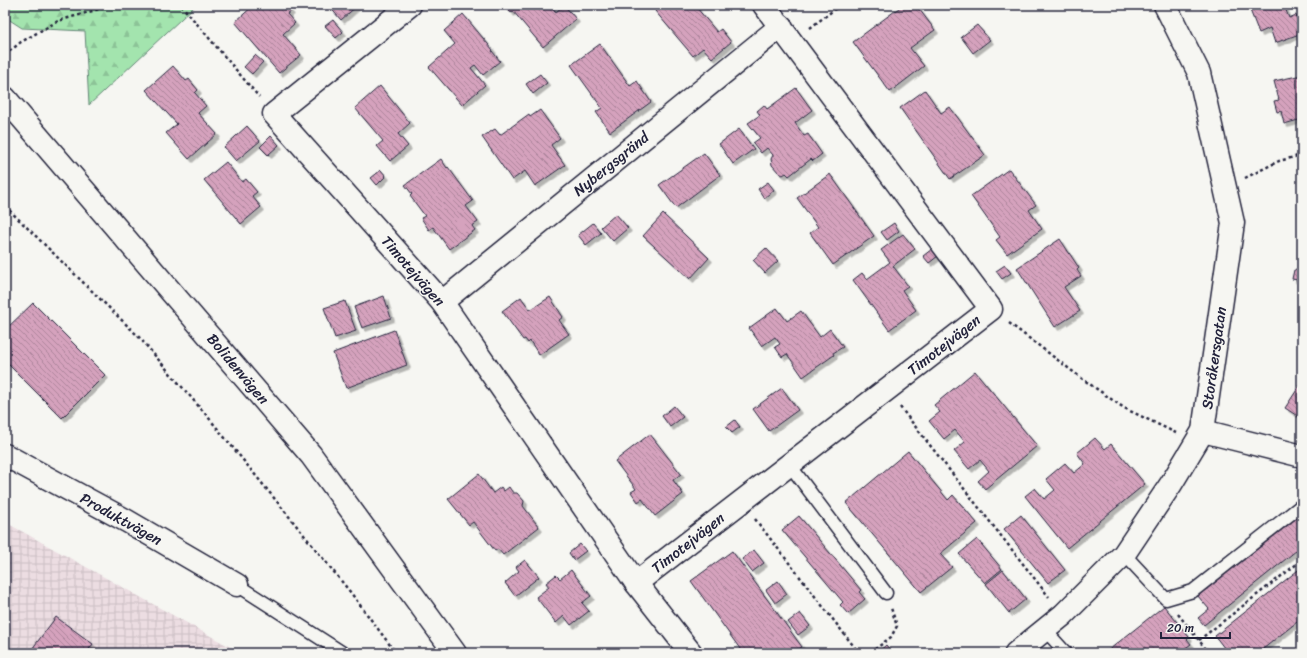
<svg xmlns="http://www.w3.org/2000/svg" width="1307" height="658" font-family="Sriracha,sans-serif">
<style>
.industrial{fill:url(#industrial-grid)}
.forest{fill:url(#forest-firs);stroke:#628374}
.building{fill:url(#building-back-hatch);stroke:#22223b;filter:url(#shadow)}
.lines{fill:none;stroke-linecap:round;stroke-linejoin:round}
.service-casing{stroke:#22223b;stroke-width:15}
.minor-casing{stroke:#22223b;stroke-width:25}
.secondary-casing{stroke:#22223b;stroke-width:25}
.path{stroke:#22223b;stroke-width:2.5;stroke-dasharray:3 3;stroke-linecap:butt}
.service{stroke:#f6f6f2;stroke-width:12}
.minor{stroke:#f6f6f2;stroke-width:22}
.secondary{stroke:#f6f6f2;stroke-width:22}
.labels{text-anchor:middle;stroke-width:3;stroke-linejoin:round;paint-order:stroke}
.street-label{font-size:15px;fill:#22223b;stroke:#f6f6f2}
</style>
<defs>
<pattern id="industrial-grid" width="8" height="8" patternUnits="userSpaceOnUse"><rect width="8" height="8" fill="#ecdde2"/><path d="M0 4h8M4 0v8" fill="none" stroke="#cabdc3"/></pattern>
<pattern id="forest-firs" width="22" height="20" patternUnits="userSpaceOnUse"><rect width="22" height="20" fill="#a3e4ae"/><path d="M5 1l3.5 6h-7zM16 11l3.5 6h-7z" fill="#8cc397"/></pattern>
<pattern id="building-back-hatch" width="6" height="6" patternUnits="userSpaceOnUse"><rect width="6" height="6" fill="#d5a2bd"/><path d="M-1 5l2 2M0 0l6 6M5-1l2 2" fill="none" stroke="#ac849b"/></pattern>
<filter id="shadow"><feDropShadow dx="3.5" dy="3.5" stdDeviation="0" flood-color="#0004"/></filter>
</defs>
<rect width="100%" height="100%" fill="#f6f6f2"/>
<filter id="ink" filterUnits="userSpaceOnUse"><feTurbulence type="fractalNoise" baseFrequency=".025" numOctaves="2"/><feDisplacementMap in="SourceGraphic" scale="8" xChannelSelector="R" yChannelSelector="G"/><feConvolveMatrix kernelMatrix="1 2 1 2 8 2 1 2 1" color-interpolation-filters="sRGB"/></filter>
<g filter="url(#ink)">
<polygon class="industrial" points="5,522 241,653 5,653"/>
<polygon class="forest" points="5,5 196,5 89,105 85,31 22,28 5,17"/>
<g class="building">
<polygon points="254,5 285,5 291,11 287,14 295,23 283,34 301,55 279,73 235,22"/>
<polygon points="328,5 358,5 341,20"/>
<polygon points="505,5 550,5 556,12 564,5 576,19 543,47 513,11 511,13"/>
<polygon points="662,5 699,5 696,7 717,32 721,29 731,42 712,58 703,48 693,56 655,11"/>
<polygon points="903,5 916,5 935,30 910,48 924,66 890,92 853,42"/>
<polygon points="1248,5 1284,5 1289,18 1296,15 1302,33 1275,43 1270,28 1259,33"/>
<polygon points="463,14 493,50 492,51 500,61 483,75 475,65 471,68 485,85 462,105 429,67 455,44 444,31"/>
<polygon points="333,20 343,32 336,38 325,26"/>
<polygon points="977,25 990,40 973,53 961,37"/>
<polygon points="600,44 630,86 637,81 651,102 610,132 596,112 602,108 571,65"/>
<polygon points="255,55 263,62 252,74 244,67"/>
<polygon points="173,66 186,81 189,79 198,90 195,93 206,106 198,113 217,134 189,159 166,133 177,124 146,90"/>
<polygon points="540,74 547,83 533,94 526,84"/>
<polygon points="1302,75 1302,119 1284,124 1281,111 1277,112 1274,101 1279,100 1274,81"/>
<polygon points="380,86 410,123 398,134 408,146 390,161 377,146 383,141 355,108"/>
<polygon points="796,88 812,110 795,123 804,136 808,134 822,154 813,161 811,159 789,176 786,173 783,175 779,173 772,165 771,159 773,155 767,148 761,153 753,143 760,138 748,123 760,115 757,111 764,105 767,109"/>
<polygon points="925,90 941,113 950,107 985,155 950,179 900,108"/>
<polygon points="540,110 560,138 551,145 565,165 535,186 525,171 512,180 482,137 495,129 500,135 529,114 530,117"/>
<polygon points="247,126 260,141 236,161 224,147"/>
<polygon points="739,129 754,149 733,164 719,144"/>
<polygon points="271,136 279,145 268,155 260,147"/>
<polygon points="704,153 720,175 676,208 659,185"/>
<polygon points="441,159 447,168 448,167 473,201 466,206 478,222 472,226 475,230 449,249 433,227 429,230 421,218 425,216 410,196 412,194 405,185"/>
<polygon points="226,162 242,182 246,179 257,192 252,196 261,207 241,224 204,180"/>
<polygon points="1009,169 1036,205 1029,210 1042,229 1007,254 996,240 1000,237 971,196"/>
<polygon points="381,170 386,176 377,185 371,178"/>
<polygon points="830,174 874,236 833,265 810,233 818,227 797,198"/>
<polygon points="768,182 774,190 764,198 758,189"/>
<polygon points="616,214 628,228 613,241 601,227"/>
<polygon points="663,214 709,258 690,279 643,236"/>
<polygon points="593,223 601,233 586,245 578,235"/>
<polygon points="894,223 899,231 887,240 881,232"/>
<polygon points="903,234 915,249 893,266 908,286 902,290 916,310 889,330 853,280 862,273 867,279 890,262 881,250"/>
<polygon points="1060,239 1079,268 1077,270 1081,276 1064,287 1080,311 1055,327 1017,268"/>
<polygon points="766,248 778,261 765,273 753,260"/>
<polygon points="932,249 938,256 929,263 923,256"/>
<polygon points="1005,265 1011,273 1002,279 996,271"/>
<polygon points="1294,270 1302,271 1302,281 1292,279"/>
<polygon points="384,296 391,318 362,328 354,307"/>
<polygon points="521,297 530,310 550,297 563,317 559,320 569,334 539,355 530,341 528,343 525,339 523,340 502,311"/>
<polygon points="345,301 356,331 335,338 324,308"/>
<polygon points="33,303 105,375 62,418 5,361 5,330"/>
<polygon points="777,308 787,321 801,311 820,337 830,329 843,347 833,353 834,355 803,377 787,354 782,357 775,347 780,344 775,337 762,346 749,328"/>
<polygon points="394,330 407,365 346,388 333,353"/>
<polygon points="975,371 1037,446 985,489 978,481 989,471 980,460 969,469 954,451 965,442 955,430 944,439 929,421 940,412 934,405"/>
<polygon points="1302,382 1302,419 1285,408"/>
<polygon points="782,388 798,410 769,431 753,409"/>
<polygon points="674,406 683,417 670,427 662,416"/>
<polygon points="735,420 740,427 732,433 726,427"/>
<polygon points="650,434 681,474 673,480 683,494 655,516 642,499 638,502 631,492 636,489 615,461"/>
<polygon points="1095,438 1105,449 1111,444 1145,484 1067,548 1025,496 1035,488 1044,499 1055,490 1046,479 1065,463 1074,473 1085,464 1077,453"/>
<polygon points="908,451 948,500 953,495 977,523 940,554 952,567 921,592 846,503"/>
<polygon points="479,474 493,493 501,487 504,491 509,487 513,493 517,493 524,501 523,506 539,527 503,555 498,549 495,551 473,522 469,525 448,499"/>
<polygon points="1301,512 1302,513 1302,546 1204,625 1198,618 1209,609 1197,595"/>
<polygon points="1021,515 1065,570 1048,583 1004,529"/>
<polygon points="799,516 861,590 859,592 865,599 848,614 840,605 843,602 782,530"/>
<polygon points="977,539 1002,569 985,583 959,554"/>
<polygon points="580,544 586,551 574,560 569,553"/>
<polygon points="754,550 764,563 752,572 742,559"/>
<polygon points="732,551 802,647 797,650 798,652 797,653 743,653 691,581"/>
<polygon points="525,560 539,577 515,596 505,583 519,571 516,567"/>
<polygon points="1302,567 1302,618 1258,653 1228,653 1215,636"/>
<polygon points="571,570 591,596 582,603 589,611 571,625 564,616 556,623 536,597 549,587 546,583 556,575 560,579"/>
<polygon points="1003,570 1026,599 1009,613 986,584"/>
<polygon points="778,581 787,594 775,603 766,590"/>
<polygon points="1164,606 1189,637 1187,639 1191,644 1179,653 1105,653"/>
<polygon points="800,613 810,626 798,635 788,622"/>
<polygon points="56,617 93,644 86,653 29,653"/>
<polygon points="886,645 893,653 877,653"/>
</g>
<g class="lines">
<g class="service-casing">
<g id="service">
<polyline points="789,464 886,593"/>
<polyline points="1124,554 1166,599 1193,591 1302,505"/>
<polyline points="237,585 343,653"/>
<polyline points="1044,629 1066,653"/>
</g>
</g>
<g class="minor-casing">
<g id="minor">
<polyline points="410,5 274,114 442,302 636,583 691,653"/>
<polyline points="442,302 781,26"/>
<polyline points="1203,431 1302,456"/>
<polyline points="5,455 127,521 237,585"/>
<polyline points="636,583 991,309 764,5"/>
<polyline points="1016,653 1063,615 1124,554 1171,484 1203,431 1233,223 1199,73 1165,5"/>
</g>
</g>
<g class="secondary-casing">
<polyline id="secondary" points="5,98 311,455 455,653"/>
</g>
<g class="path">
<polyline points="181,5 259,97"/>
<polyline points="810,28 840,5"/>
<polyline points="5,55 21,42 58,21 113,5"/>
<polyline points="1245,178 1279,161 1302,155"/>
<polyline points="5,206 138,336 208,417 287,514 351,593 396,653"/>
<polyline points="1009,323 1084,380 1124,408 1176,433"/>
<polyline points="900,407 1049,597"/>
<polyline points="755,519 859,653"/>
<polyline points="1178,614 1209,653"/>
<polyline points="1199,640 1302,560"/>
<polyline points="870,653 891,637 897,626 891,608"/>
</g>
<use href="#service" class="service"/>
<use href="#minor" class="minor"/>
<use href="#secondary" class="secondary"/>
</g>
</g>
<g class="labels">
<g class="street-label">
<text transform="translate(611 164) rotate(-39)" y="5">Nybergsgränd</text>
<text transform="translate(413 271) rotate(49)" y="5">Timotejvägen</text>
<text transform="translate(944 345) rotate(-38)" y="5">Timotejvägen</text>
<text transform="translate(1214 358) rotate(-82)" y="5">Storåkersgatan</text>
<text transform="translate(238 369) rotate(50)" y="5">Bolidenvägen</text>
<text transform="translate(121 519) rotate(29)" y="5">Produktvägen</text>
<text transform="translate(688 543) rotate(-38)" y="5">Timotejvägen</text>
</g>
</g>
<rect width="1307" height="658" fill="none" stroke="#f6f6f2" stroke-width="20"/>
<rect x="10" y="10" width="1287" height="638" fill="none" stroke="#22223b" stroke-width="1.5" filter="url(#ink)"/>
<path d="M1161 632v6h69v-6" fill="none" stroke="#22223b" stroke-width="2"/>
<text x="1167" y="632" font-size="12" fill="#22223b" stroke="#f6f6f2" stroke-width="3" paint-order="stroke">20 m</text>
</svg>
